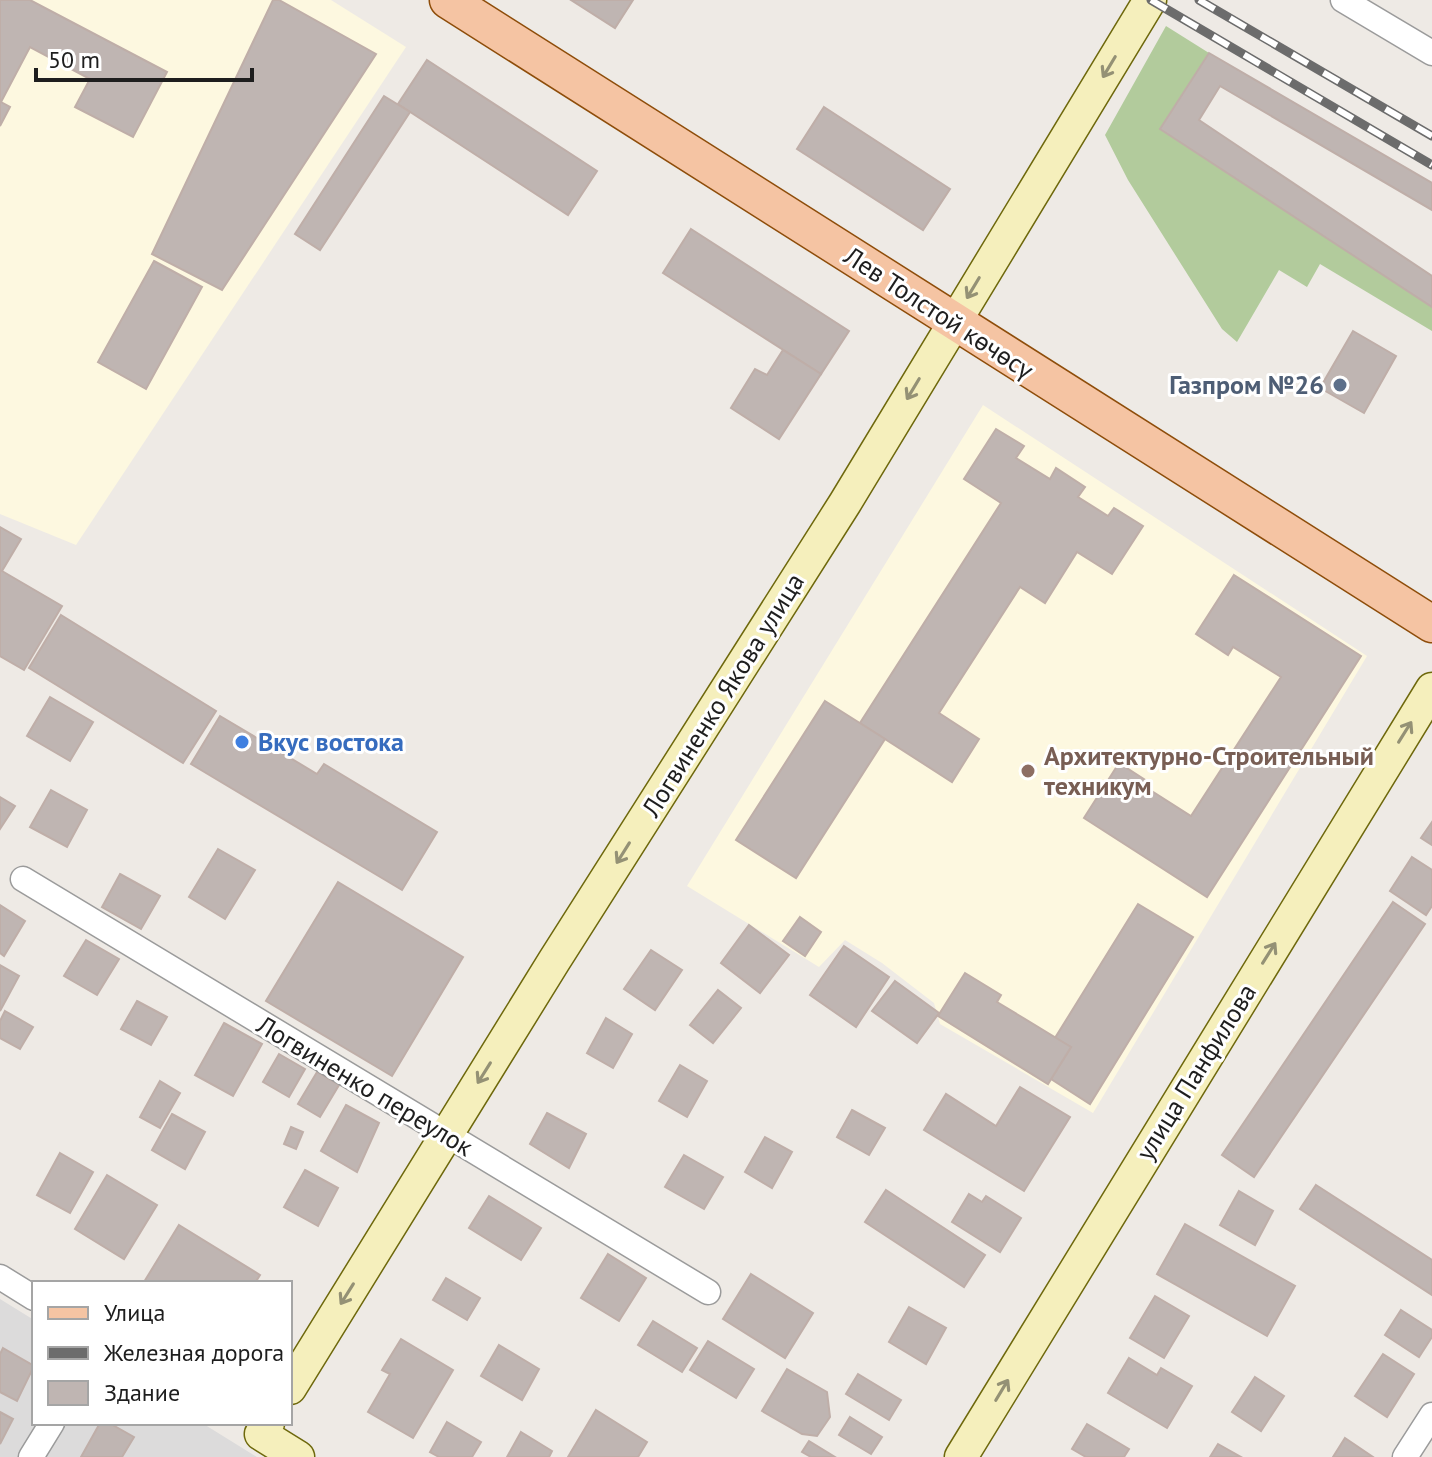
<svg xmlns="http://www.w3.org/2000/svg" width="1432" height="1457" font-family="'PT Sans',sans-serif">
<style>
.residential{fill:#dcdbdb}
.education{fill:#fdf8e0}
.forest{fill:#b2cb9c}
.building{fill:#bfb5b2;stroke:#bfaea8;stroke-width:2}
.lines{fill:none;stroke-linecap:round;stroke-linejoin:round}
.street-casing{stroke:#9b9b9b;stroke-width:27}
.secondary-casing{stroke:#6e680c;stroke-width:35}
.primary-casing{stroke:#8e4d0a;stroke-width:39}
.street{stroke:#fff;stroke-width:24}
.secondary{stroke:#f5efbc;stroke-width:32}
.primary{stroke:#f5c4a3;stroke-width:36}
.rail-casing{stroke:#6c6c6c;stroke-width:9}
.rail{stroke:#fff;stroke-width:6;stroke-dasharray:18;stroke-linecap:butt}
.oneway{stroke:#949175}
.service-dot{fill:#5c6f8a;stroke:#fff;stroke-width:3}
.shop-dot{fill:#3f7fe0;stroke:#fff;stroke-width:3}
.education-dot{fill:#8d6e63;stroke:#fff;stroke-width:3}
.labels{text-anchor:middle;stroke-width:6;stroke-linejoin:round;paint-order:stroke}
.street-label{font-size:26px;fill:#1e1e1e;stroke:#fff}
.service-label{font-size:26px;font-weight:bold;fill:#4e5e75;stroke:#fff;text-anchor:end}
.shop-label{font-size:26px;font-weight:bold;fill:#366cbe;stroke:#fff;text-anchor:start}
.education-label{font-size:26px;font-weight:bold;fill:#785e54;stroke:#fff;text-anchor:start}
</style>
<rect width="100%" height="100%" fill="#eeeae5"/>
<polygon class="residential" points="0,1299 34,1320 34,1423 202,1423 257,1457 0,1457"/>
<g class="education">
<polygon points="0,0 331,0 406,47 76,545 0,514"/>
<polygon points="983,405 1367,656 1093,1113 940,1024 934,1003 882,963 845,940 819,967 687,886"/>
</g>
<polygon class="forest" points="1166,26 1209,53 1161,129 1432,307 1432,331 1320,264 1307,287 1279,270 1237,342 1222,329 1128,180 1105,135"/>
<g class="building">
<polygon points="0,0 30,0 167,72 133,137 75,107 90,79 30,47 1,102 10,107 0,126"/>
<polygon points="273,0 279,0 376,54 222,290 152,254"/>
<polygon points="571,0 633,0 615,28"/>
<polygon points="1209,53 1432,183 1432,210 1220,86 1199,120 1432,276 1432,307 1160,129"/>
<polygon points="427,60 597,171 568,215 398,104"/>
<polygon points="384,96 410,112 320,250 295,234"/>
<polygon points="824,107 950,189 923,230 797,149"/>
<polygon points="691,229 849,331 821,374 663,273"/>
<polygon points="154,261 202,287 146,389 98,362"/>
<polygon points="1353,331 1396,356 1364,413 1320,388"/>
<polygon points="783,350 821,374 779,439 731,408 755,369 767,375"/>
<polygon points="996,429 1024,446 1016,458 1050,479 1056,468 1085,487 1078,497 1108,516 1114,508 1143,526 1112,574 1077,552 1045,603 1020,587 939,713 979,739 952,782 860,723 1001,503 964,479"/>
<polygon points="0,527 21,539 2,571 62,606 24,670 0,656"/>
<polygon points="1234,575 1361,656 1207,897 1084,818 1119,763 1150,783 1147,788 1191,816 1281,677 1233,647 1228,655 1196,634"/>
<polygon points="61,615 216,711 183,763 29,668"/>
<polygon points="50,697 93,722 70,761 27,736"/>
<polygon points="825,701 885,739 796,878 736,840"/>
<polygon points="220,716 317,774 324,764 437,832 402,890 191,764"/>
<polygon points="51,790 87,810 67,847 30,827"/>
<polygon points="0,797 15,806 0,829"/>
<polygon points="1432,822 1432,845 1421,838"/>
<polygon points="218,849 255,870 225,919 189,897"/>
<polygon points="1412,857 1432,870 1432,906 1426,915 1390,891"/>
<polygon points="120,874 160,896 141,929 102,907"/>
<polygon points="338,882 463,957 392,1076 266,1001"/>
<polygon points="1393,902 1425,924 1254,1177 1222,1155"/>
<polygon points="1138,904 1193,937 1090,1104 1051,1079 1071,1047 1055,1038"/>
<polygon points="0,905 25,921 4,956 0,953"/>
<polygon points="800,917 821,932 805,956 783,941"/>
<polygon points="749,925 789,955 760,993 721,963"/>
<polygon points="86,940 119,959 97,995 64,976"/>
<polygon points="844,946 889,977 856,1027 810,995"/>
<polygon points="651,950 682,970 655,1010 624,989"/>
<polygon points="0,965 19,976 0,1011"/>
<polygon points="965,973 1001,995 997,1002 1071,1047 1048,1084 938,1016"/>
<polygon points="895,981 939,1013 917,1043 872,1011"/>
<polygon points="718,990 741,1008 713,1043 690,1025"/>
<polygon points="137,1001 167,1017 151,1045 121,1029"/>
<polygon points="5,1011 33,1027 20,1049 0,1038 0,1021"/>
<polygon points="606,1018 632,1034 613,1068 587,1053"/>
<polygon points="224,1023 262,1044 233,1096 195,1075"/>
<polygon points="279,1054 305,1069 289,1097 263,1082"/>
<polygon points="680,1065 707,1081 687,1117 659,1101"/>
<polygon points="317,1072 339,1085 320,1117 298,1104"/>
<polygon points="160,1081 180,1093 160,1128 140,1117"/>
<polygon points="1020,1087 1070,1117 1024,1191 924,1130 946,1094 996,1126"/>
<polygon points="346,1105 379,1123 357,1172 321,1151"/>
<polygon points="852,1110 885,1128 869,1155 837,1137"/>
<polygon points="547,1113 586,1134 569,1168 530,1144"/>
<polygon points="172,1114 205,1132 185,1169 152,1150"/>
<polygon points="291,1127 303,1132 296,1149 284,1144"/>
<polygon points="765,1137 792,1152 772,1188 745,1172"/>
<polygon points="60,1153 93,1172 70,1213 37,1195"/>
<polygon points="684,1155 723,1177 704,1209 665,1187"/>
<polygon points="305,1170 338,1188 318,1226 284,1207"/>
<polygon points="107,1175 157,1205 124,1259 75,1229"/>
<polygon points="1316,1185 1432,1260 1432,1295 1300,1209"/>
<polygon points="886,1190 985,1255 964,1287 865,1222"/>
<polygon points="1239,1191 1273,1211 1255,1245 1220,1225"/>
<polygon points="969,1194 982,1202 986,1196 1021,1218 1000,1252 952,1222"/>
<polygon points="489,1196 541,1228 521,1260 469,1228"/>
<polygon points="1185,1224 1295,1286 1267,1336 1157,1274"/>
<polygon points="179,1225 260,1275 255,1283 144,1282"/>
<polygon points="608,1254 646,1278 619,1321 581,1298"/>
<polygon points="751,1274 813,1313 785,1358 723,1319"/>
<polygon points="446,1278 480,1298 467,1320 433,1300"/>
<polygon points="1155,1296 1189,1316 1164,1358 1130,1338"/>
<polygon points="909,1307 946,1328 926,1364 889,1342"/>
<polygon points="1401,1310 1432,1330 1432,1337 1419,1357 1385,1335"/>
<polygon points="653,1321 697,1348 682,1372 638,1345"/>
<polygon points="401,1339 453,1370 413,1438 368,1412 390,1374 382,1370"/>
<polygon points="708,1341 754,1369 736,1398 690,1370"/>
<polygon points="499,1345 539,1369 522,1400 481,1376"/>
<polygon points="3,1348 34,1366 17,1401 0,1392 0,1354"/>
<polygon points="1383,1354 1414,1374 1387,1417 1355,1396"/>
<polygon points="1129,1358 1157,1375 1161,1368 1192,1386 1167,1428 1108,1393"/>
<polygon points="787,1369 827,1392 830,1417 817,1436 802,1434 762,1411"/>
<polygon points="858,1374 901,1400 889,1420 846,1394"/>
<polygon points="1255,1377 1284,1396 1261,1431 1232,1412"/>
<polygon points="596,1410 647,1442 638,1457 568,1457"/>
<polygon points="0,1412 13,1419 0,1444"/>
<polygon points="850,1417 882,1437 871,1454 839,1435"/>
<polygon points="447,1422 481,1442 472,1457 439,1457 430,1452"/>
<polygon points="100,1423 109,1423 134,1437 122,1457 81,1457"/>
<polygon points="1087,1424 1129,1449 1124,1457 1086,1457 1072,1449"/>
<polygon points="521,1432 552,1451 549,1457 507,1457"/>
<polygon points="1345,1438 1373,1457 1333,1457"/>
<polygon points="809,1441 835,1457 811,1457 802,1452"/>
<polygon points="1218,1444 1241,1457 1210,1457"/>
</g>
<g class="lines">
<g class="street-casing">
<g id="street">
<polyline points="1343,0 1432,53"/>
<polyline points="23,879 708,1292"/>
<polyline points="0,1277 34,1298"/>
<polyline points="31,1457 52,1423"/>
<polyline points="1405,1457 1432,1415"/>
</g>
</g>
<g class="secondary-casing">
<g id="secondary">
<polyline points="290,1388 554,961 845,503 1150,0"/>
<polyline points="268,1423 261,1434 298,1457"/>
<polyline points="961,1457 1432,689"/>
</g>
</g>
<g class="primary-casing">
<polyline id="primary" points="448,0 1432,624"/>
</g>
<use href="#street" class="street"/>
<use href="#secondary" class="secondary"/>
<use href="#primary" class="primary"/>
<g class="rail-casing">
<g id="rail">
<polyline points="1151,0 1432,165"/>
<polyline points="1199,0 1432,136"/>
</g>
</g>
<use href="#rail" class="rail"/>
</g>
<defs><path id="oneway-shaft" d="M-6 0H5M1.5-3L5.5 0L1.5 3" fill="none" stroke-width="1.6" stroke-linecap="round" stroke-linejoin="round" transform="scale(2)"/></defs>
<g class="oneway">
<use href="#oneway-shaft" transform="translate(1109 67) rotate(121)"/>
<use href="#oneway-shaft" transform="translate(973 288) rotate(121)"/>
<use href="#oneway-shaft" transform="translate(913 389) rotate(121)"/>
<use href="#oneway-shaft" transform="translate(1405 732) rotate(-58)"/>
<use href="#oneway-shaft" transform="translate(623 853) rotate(122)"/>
<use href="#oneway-shaft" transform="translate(1269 953) rotate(-58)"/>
<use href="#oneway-shaft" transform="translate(484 1073) rotate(122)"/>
<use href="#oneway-shaft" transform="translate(347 1294) rotate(122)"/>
<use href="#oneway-shaft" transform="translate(1002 1390) rotate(-59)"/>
</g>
<circle class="service-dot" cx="1340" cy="385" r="8"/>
<circle class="shop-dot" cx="242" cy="742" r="8"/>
<circle class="education-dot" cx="1028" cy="771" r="8"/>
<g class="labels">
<g class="street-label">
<text transform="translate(939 313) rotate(33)" y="9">Лев Толстой көчөсү</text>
<text transform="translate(723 695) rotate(-58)" y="9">Логвиненко Якова улица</text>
<text transform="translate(1196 1072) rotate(-58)" y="9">улица Панфилова</text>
<text transform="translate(365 1086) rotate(31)" y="9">Логвиненко переулок</text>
</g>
<g class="service-label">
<text x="1324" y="394">Газпром №26</text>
</g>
<g class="shop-label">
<text x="258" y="751">Вкус востока</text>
</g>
<g class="education-label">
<text x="1044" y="765">Архитектурно-Строительный<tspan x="1044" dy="30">техникум</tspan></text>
</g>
</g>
<rect x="32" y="1281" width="260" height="144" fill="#ffffff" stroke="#a5a5a5" stroke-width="2"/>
<rect x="48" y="1307" width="40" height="12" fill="#f5c4a3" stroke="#a5a5a5" stroke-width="2"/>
<text x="104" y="1321" font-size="24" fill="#1e1e1e">Улица</text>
<rect x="48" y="1347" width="40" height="12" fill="#6c6c6c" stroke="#a5a5a5" stroke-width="2"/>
<text x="104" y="1361" font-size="24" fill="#1e1e1e">Железная дорога</text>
<rect x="48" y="1381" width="40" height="24" fill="#bfb5b2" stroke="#a5a5a5" stroke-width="2"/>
<text x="104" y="1401" font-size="24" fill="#1e1e1e">Здание</text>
<path d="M36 68v12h216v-12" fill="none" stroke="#1e1e1e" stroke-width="4"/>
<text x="48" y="68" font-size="24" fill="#1e1e1e" stroke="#ffffff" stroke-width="6" paint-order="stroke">50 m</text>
</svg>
